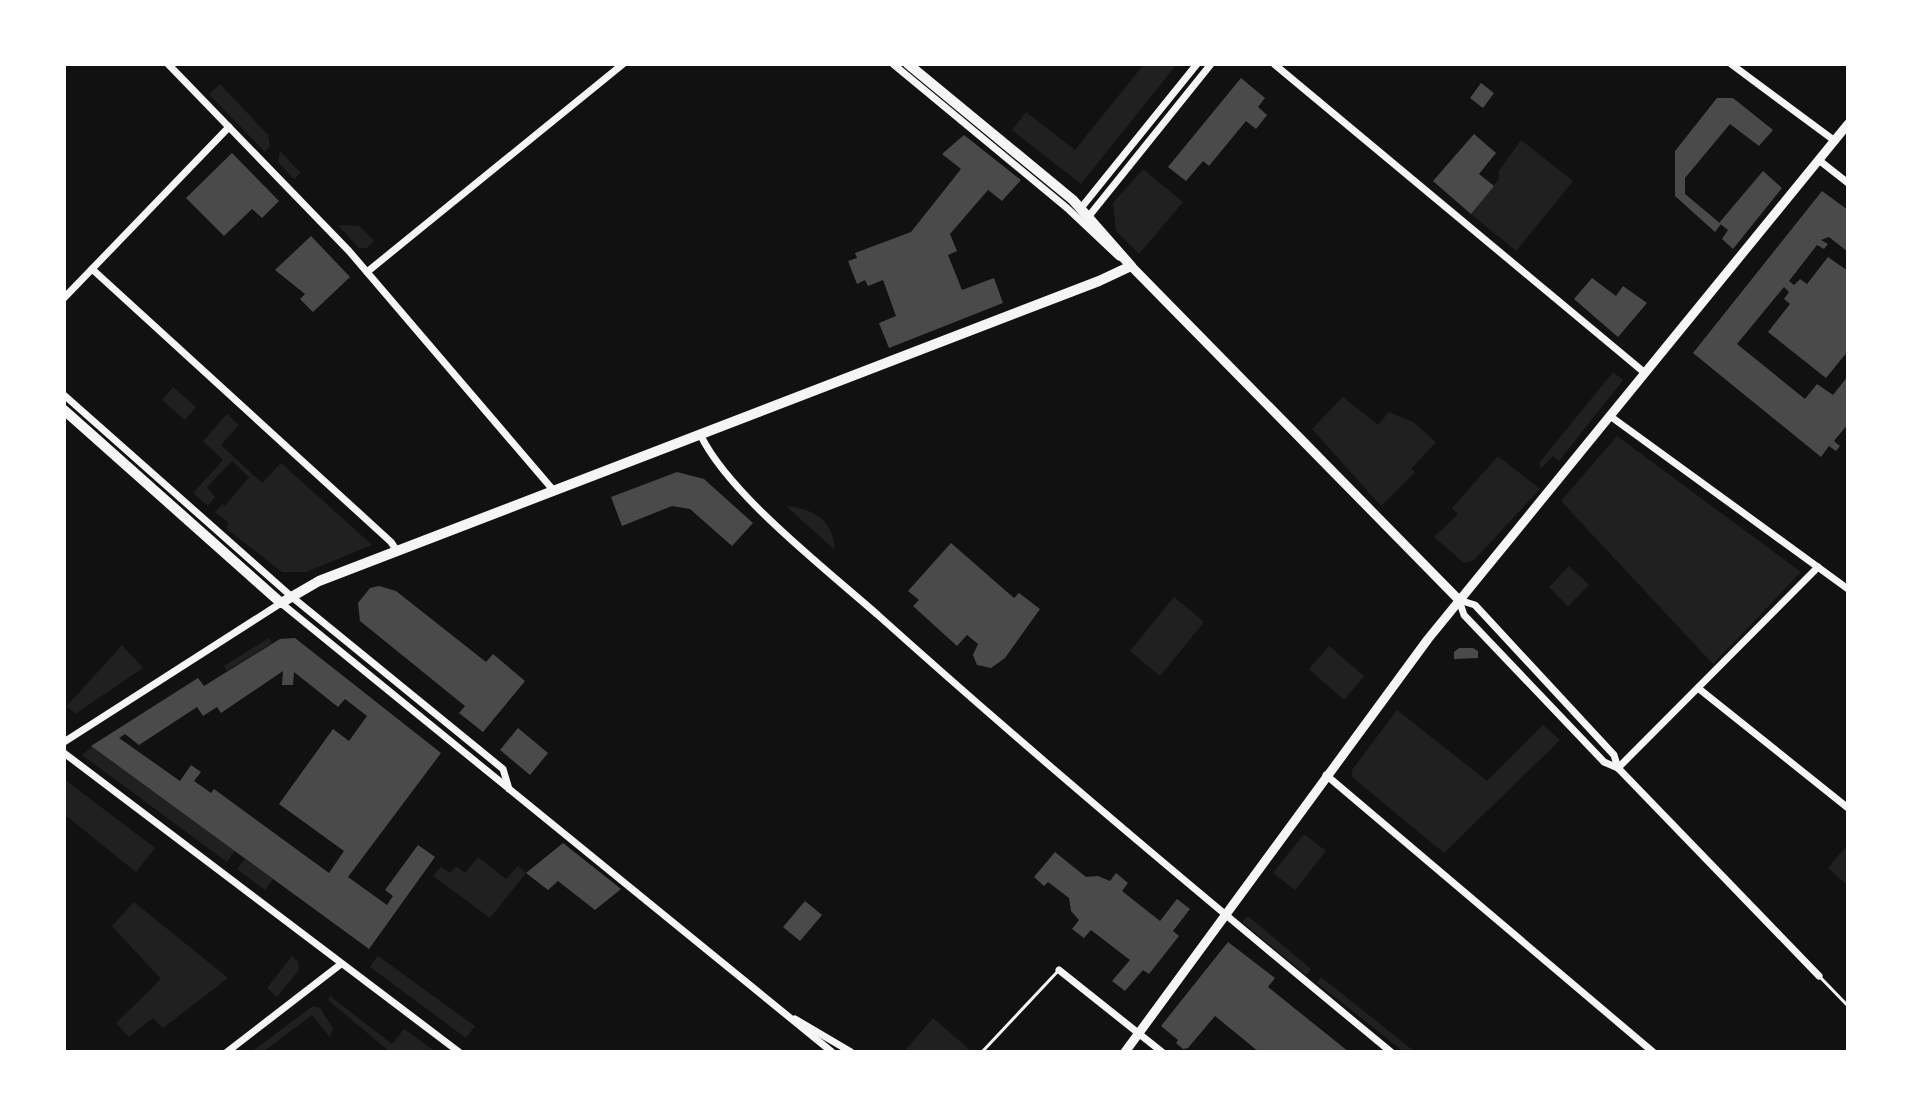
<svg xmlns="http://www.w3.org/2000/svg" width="1912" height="1116" font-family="'PT Sans',sans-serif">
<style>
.green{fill:#202020}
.building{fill:#4a4a4a;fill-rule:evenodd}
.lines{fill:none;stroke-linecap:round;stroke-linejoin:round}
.service{stroke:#f5f5f5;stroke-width:3}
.minor{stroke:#f5f5f5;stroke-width:7}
.tertiary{stroke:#f5f5f5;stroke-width:9}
.secondary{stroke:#f5f5f5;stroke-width:10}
</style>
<rect width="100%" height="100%" fill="#111"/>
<g class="green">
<polygon points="1144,64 1177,64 1081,184 1012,130 1026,112 1075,150"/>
<polygon points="220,84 268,135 270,146 265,152 209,94"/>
<polygon points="1521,140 1573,181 1516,251 1471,214 1499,179 1499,171"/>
<polygon points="280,151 301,173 294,179 278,162"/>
<polygon points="1143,169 1183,202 1139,254 1116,231 1113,203"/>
<polygon points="338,225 359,226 374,241 367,248 359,248"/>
<polygon points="1613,372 1623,380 1559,461 1553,456 1540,469 1540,462"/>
<polygon points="173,387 196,407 185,420 162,400"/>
<polygon points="1343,397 1378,425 1389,412 1413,422 1436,442 1411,469 1415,472 1381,506 1312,429"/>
<polygon points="227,414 239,425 221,445 262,483 281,463 372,545 306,572 282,572 227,529 228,522 215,512 222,504 225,506 249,477 232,461 207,487 215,497 208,506 193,493 223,460 203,441"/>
<polygon points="1617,436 1801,572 1713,664 1561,501"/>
<polygon points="1498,456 1540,489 1474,560 1464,563 1434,537 1458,514 1452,508"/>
<path d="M786,506c29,3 46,14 49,44z"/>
<polygon points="1569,566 1589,585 1568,606 1549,587"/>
<polygon points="1174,597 1204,622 1160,676 1130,651"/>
<polygon points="269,638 272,643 227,671 224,666"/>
<polygon points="122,645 143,668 75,714 67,706"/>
<polygon points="1329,646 1364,676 1344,700 1309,669"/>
<polygon points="1397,710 1487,781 1543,725 1560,740 1444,853 1352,777 1352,770"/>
<polygon points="92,747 235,851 227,862 82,755"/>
<polygon points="64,779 155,848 136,872 64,814"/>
<polygon points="1304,834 1326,851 1295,890 1273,873"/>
<polygon points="1848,844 1848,886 1828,868"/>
<polygon points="478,857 506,879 518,866 526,873 490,918 433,876 441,867 450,873 456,866 465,873"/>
<polygon points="245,859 273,879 265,890 237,869"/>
<polygon points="134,902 228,978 163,1028 153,1018 129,1037 116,1023 161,979 112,926"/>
<polygon points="1248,916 1311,969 1306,975 1242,922"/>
<polygon points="292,956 298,962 299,970 277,997 267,988"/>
<polygon points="378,956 475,1026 466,1038 370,967"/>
<polygon points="1321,977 1415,1052 1404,1052 1317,983"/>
<polygon points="330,996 392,1044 404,1029 436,1052 390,1052 328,1000"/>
<polygon points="313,1006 320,1008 333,1028 330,1037 312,1015 263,1052 251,1052"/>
<polygon points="933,1018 971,1051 970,1052 904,1052"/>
</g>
<g class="building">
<polygon points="1241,78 1265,98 1258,107 1267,115 1256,129 1246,121 1209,166 1203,161 1186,181 1168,167"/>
<polygon points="1481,83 1494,93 1483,108 1470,98"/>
<polygon points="1717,98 1733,98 1773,130 1759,146 1730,124 1685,178 1685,194 1721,224 1715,232 1675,196 1675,151"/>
<polygon points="1474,134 1496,153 1479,174 1494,186 1471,214 1433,181"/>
<polygon points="964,135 1021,180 1002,201 988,190 950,234 957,251 948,255 962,290 994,278 1003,303 889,348 879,323 896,316 883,280 868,286 865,280 857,284 848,261 857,258 855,253 911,232 961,169 942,154"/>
<polygon points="232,153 279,201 262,218 252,209 224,236 186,198"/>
<polygon points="1763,171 1782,188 1733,249 1722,239 1728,230 1719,223"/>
<polygon points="1822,191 1848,210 1848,252 1829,237 1821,240 1828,244 1824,249 1817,245 1789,281 1794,285 1800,279 1807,284 1828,257 1848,271 1848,351 1826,378 1768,332 1790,304 1784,299 1789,292 1784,287 1737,344 1805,399 1817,384 1833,395 1848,376 1848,424 1834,441 1840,446 1836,451 1829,446 1821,457 1693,353"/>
<polygon points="311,236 350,277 313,312 300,299 305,294 275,270"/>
<polygon points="1592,278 1616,296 1623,286 1647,303 1618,337 1574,299"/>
<polygon points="677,472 704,479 753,523 732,546 690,509 672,506 622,526 611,497"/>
<polygon points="951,543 1014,598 1019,593 1040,609 1005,658 991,668 977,665 973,655 978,644 967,635 957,646 913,606 919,600 908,591"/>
<polygon points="379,586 396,591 486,662 493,654 525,681 483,732 459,713 465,706 360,621 358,603 370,588"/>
<path d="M295,638l146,115 -93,124 39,28 6,-9 -8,-6 33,-45 17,12 -66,92 -278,-203 107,-68 6,8 76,-47zM283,671l-1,14h11l1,-13 44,35 7,-8 22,17 -18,25 -16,-12 -54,75 65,47 -15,22 -115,-84 -3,4 -17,-12 7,-9 -10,-7 -11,16 -61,-43 6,-4 14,11 58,-38 6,9 14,-9 4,6z"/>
<polygon points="1459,648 1473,648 1478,651 1478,658 1454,659 1454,652"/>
<polygon points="518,728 548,753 530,775 500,750"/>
<polygon points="563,843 621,889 595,910 558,881 548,890 526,873"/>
<polygon points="1055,852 1086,877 1098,876 1110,881 1116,873 1128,883 1122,891 1160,921 1177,899 1190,909 1173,931 1179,936 1149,974 1143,970 1125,991 1112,981 1130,960 1091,930 1084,938 1072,929 1079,920 1071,911 1069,898 1048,882 1044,886 1034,877"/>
<polygon points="805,901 822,915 800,941 783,927"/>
<polygon points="1228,942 1275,978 1268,987 1349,1052 1259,1052 1215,1016 1188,1048 1183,1049 1176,1043 1178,1040 1161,1026"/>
</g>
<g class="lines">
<g class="service">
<polyline points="1820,977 1848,1006"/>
<polyline points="982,1052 1059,970"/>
</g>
<g class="minor">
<polyline points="168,64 349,251 554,491"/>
<polyline points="893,64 1067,208 1119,257"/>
<polyline points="1274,64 1645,373"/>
<polyline points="1731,64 1835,141"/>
<polyline points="1820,161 1848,183"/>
<polyline points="1081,208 1197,64"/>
<polyline points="1089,216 1211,64"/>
<polyline points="92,269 391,542 397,551"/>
<polyline points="367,272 623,64"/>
<polyline points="64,298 229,127"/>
<polyline points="64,395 292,597 503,769 509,789"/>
<polyline points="1610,416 1848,589"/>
<path d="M701,436c29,59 126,134 178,180 167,150 339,293 512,436"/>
<polyline points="1459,600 1464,615 1604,762 1618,768 1819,976"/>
<polyline points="1459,600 1475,605 1614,755 1618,768"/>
<polyline points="1698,688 1848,808"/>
<polyline points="64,742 281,603 832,1052"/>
<polyline points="64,753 459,1052"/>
<polyline points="1618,768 1818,567"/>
<polyline points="1326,775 1653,1052"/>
<polyline points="1059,970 1162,1052"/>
<polyline points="795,1019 851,1052"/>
<polyline points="227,1052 341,964"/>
</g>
<g class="tertiary">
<polyline points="1131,266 1459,600"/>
<polyline points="1125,1052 1428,639 1848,124"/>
</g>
<polyline class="secondary" points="64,410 281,603 319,581 1099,281 1131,266 1073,200 908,64"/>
</g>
<rect width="1912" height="1116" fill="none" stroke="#ffffff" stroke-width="132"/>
</svg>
